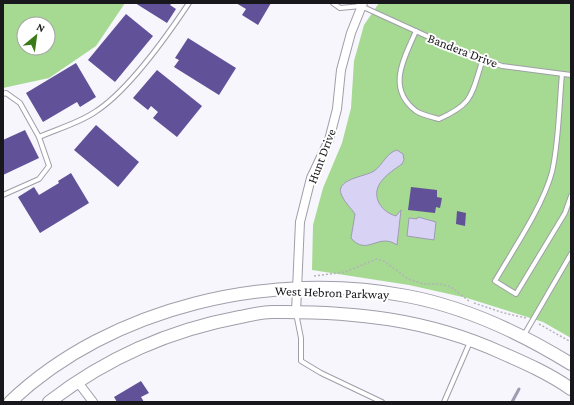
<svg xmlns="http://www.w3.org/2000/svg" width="574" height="405" font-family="'Crimson Pro',serif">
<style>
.green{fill:#a6d992;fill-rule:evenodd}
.water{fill:#d8d3f4;stroke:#9e9bb3}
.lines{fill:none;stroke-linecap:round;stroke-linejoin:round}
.stream{stroke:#9e9bb3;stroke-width:3}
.building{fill:#615198}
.lane-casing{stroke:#9f9ea9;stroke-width:6}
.street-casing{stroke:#9f9ea9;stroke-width:10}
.primary-casing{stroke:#9f9ea9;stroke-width:14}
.path{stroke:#b4b3b9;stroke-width:1.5;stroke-dasharray:2 2;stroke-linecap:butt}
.lane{stroke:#fff;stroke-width:4}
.street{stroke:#fff;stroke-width:8}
.primary{stroke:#fff;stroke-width:12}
.labels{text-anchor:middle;stroke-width:4;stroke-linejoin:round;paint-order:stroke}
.street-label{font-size:13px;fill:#18181c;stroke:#fff}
</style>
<rect width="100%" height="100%" fill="#f7f6fd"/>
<g class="green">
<path d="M3,3h122l-29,43 -47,32 -46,10zM24,24h24v24h-24z"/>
<polygon points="379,3 571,3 571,338 543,322 467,298 409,285 312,270 313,225 323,188 342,143 351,108 354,61 364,25"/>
</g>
<g class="water">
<path d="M397,150l6,4 1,6 -2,4c-13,9 -32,21 -23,39 4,7 10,11 17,13l5,-6 -4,35c-19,-13 -30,12 -46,-7l4,-24c-4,-6 -10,-11 -13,-18 -9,-17 23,-19 32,-25 9,-6 12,-18 23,-21z"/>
<polygon points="418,217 436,222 434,240 407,236 409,218 417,219"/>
</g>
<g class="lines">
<polyline class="stream" points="512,402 519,389"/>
</g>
<g class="building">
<polygon points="135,3 172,3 170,5 176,9 167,23"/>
<polygon points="236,3 271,3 258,25 242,15 246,9"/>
<polygon points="126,14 153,36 115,82 88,60"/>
<polygon points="188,38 236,68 219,95 174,67 179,60 175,58"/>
<polygon points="76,63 96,97 80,107 77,102 43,122 26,93"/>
<polygon points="157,70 202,106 177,137 153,118 158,112 151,106 148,110 133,98"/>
<polygon points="96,125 139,162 118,187 74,150"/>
<polygon points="25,130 39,158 3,175 3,140"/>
<polygon points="71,173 89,203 40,233 18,197 34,187 39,195 59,183 58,181"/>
<polygon points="411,187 437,190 437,197 442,198 440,208 436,207 435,213 408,210"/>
<polygon points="457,211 466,213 465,226 456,224"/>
<polygon points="141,381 149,393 141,397 144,402 117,402 114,397"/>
</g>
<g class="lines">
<g class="lane-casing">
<g id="lane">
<polyline points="333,3 340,8 361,6"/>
<polyline points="358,3 361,6 466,54 502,66 571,75"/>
<path d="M416,31c-12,28 -30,57 0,80 6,4 16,6 23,8 36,-16 32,-25 44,-60"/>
<path d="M562,74c-3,32 -3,67 -10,98 -9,34 -39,78 -57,109l21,13 49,-81 6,-17"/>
<polyline points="3,94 6,93 20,103 39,137"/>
<path d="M3,195l36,-16 10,-13 -10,-29c18,-8 40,-14 56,-25 33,-21 72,-76 94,-109"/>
<polyline points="296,313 301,338 301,361 321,373 382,402"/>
<polyline points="524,335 571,254"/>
<polyline points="444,402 470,342"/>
</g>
</g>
<g class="street-casing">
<g id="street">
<polyline points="296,312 300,222 311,178 329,140 337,109 341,70 351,33 363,3"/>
<polyline points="77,381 93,402"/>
</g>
</g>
<g class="primary-casing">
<g id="primary">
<path d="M10,402c101,-96 262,-132 397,-106 58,11 114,37 164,68"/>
<path d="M49,402c56,-43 121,-72 191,-85 10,-2 22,-5 32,-5 81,-1 156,7 230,41 23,10 48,21 69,36"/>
</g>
</g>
<g class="path">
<polyline points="314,276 345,272 377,259 384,261 408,279 424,284 440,284 451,287 469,301"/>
<polyline points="474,303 504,313 526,318"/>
<polyline points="539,324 571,342"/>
</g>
<use href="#lane" class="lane"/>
<use href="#street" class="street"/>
<use href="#primary" class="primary"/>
</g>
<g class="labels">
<g class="street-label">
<text transform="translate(463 50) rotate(21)" y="5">Bandera Drive</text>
<text transform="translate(321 156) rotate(-69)" y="5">Hunt Drive</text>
<text transform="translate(332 292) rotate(2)" y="5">West Hebron Parkway</text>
</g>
</g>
<rect width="574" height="405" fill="none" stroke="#18181c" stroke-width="8"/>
<g transform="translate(36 36) rotate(29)"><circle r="19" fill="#ffffff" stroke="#a3a3a4"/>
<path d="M0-3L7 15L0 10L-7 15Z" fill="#397917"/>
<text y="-6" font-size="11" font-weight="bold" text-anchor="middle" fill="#18181c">N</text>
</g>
</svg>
